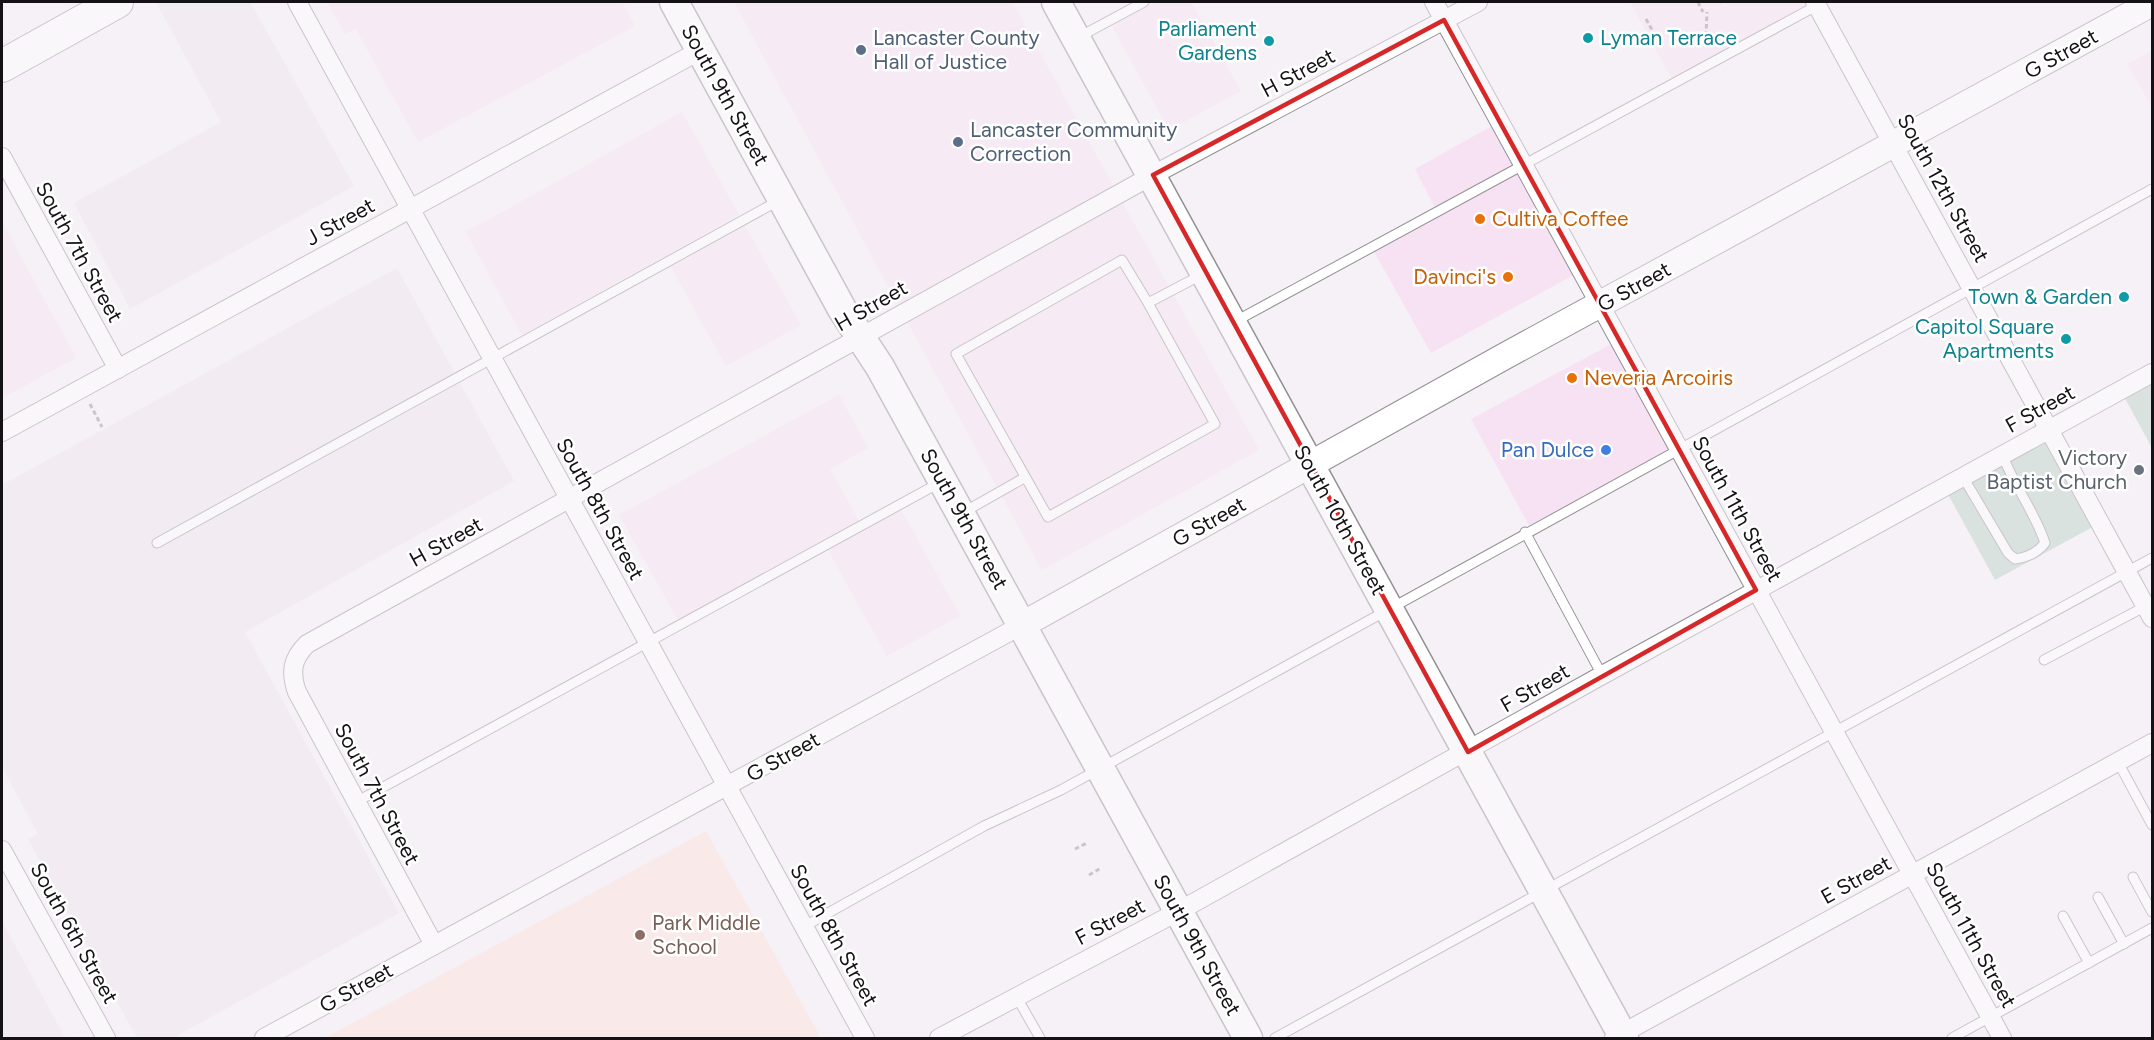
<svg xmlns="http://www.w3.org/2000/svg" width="2154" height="1040" font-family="Figtree,sans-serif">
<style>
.commercial{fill:#f6e2f3}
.built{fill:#eee4ee}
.education{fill:#fce3da}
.green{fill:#b7d1c0}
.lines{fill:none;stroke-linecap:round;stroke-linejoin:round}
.lane-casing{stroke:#938f93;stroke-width:11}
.street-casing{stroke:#938f93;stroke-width:20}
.secondary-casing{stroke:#938f93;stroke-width:28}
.primary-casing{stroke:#938f93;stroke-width:31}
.highway-casing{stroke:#938f93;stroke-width:34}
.path{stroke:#959195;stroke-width:3;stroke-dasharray:4.5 3;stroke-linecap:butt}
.lane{stroke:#fff;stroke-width:9}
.street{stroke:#fff;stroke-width:18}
.secondary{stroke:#fff;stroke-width:26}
.primary{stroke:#fff;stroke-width:28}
.highway{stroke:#fff;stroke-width:32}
.marked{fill:none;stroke:#d62828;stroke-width:4.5;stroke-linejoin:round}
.culture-dot{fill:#0f9aa8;stroke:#fff;stroke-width:2}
.service-dot{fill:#5c6f8a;stroke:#fff;stroke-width:2}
.food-dot{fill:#e8710a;stroke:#fff;stroke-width:2}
.shop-dot{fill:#3f7fe0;stroke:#fff;stroke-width:2}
.worship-dot{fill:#6b7280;stroke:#fff;stroke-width:2}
.education-dot{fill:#8d6e63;stroke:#fff;stroke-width:2}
.labels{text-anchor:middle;stroke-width:5;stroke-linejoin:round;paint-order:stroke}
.culture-label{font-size:21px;fill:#0d838f;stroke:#fff;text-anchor:end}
.service-label{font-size:21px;fill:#4e5e75;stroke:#fff;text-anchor:start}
.street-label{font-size:21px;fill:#141214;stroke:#fff}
.food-label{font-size:21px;fill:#c56008;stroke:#fff;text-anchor:start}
.shop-label{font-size:21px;fill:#366cbe;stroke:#fff;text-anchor:end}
.worship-label{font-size:21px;fill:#5b616d;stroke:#fff;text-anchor:end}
.education-label{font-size:21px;fill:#785e54;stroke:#fff;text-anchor:start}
</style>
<rect width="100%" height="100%" fill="#f6f1f6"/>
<g class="commercial">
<polygon points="327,2 622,2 635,26 418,142 356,29 345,34"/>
<polygon points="734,2 1012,2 1259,450 1042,570"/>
<polygon points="1155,2 1191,2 1241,91 1169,130 1112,26"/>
<polygon points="1630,2 1815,2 1674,83"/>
<polygon points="2152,50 2152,108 2128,64"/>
<polygon points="682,112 739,215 522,335 466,232"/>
<polygon points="1499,122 1581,271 1431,353 1372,248 1437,212 1415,169"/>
<polygon points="2,222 76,358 2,398"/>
<polygon points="745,226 801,325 726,366 671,267"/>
<polygon points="1619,340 1678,448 1531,529 1471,419"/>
<polygon points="839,395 868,448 830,469 859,521 678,620 619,515"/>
<polygon points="901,510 960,616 887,656 828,550"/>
</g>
<g class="built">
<polygon points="156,2 250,2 354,186 130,309 74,203 221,122"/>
<polygon points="397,268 514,481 245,632 399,913 173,1038 137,1038 28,839 38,834 2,767 2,485"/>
<polygon points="2,921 65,1038 2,1038"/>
</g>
<polygon class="education" points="706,831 821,1038 325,1038"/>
<g class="green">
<polygon points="2152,373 2152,448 2121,391"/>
<polygon points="2049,430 2100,523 1995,580 1944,487"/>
</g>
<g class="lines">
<g class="lane-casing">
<g id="lane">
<polyline points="1077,38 1144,2"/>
<polyline points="1148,303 1122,260 956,354 1048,517 1215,424 1148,303 1203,274"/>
<polyline points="1234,322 1818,5"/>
<path d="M1963,477l45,76 7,6c13,-2 22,-6 30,-16 -10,-31 -31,-57 -42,-87"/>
<polyline points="964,512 1024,478"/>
<polyline points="1525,532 1602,675"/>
<polyline points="157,543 778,201"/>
<polyline points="2044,660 2146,606"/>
<polyline points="2118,762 2152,825"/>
<polyline points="356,802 941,482"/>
<polyline points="2133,877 2152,912"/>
<polyline points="2098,897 2124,944"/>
<polyline points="2063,916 2089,963"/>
<polyline points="803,927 984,826 1061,790 2152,189"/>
<polyline points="1016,996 1040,1038"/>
<polyline points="1275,1038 2152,558"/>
<polyline points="1952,1038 2152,928"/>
</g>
</g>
<g class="street-casing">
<g id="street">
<polyline points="297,2 865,1038"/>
<polyline points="1434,2 2002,1038"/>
<polyline points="1815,2 2152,618"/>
<polyline points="2,157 118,369"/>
<polyline points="2,432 701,50"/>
<polyline points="2,850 106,1038"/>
<path d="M434,945l-137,-253c-7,-20 -5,-33 10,-48l846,-469 325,-173"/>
<polyline points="264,1038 1022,625"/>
<polyline points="939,1038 1179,911 1597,678 2152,373"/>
<polyline points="1614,1038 2152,743"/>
</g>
</g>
<g class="secondary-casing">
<polyline id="secondary" points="1022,625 1505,356 2152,3"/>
</g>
<g class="primary-casing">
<g id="primary">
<polyline points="674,2 842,309 880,367 1248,1038"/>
<polyline points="1056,2 1624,1038"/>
</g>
</g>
<g class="highway-casing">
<polyline id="highway" points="2,66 117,2"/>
</g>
<g class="path">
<polyline points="1698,2 1703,12"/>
<polyline points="1720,2 1721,2"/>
<polyline points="1646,19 1656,37"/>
<polyline points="1706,36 1707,12"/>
<polyline points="90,404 102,427"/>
<polyline points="1075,849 1087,843"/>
<polyline points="1089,875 1101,868"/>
</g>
<use href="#lane" class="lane"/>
<use href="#street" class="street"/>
<use href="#secondary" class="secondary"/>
<use href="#primary" class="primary"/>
<use href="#highway" class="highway"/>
</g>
<path d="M0 0H2154V1040H0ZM1444,20l312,570 -288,162 -315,-577z" fill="#f6f1f6" fill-opacity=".55" fill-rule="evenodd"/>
<path class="marked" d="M1444,20l312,570 -288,162 -315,-577z"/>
<g class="culture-dot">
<circle cx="1588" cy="38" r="6"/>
<circle cx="1269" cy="41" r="6"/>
<circle cx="2124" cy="297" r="6"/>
<circle cx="2066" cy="339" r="6"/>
</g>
<g class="service-dot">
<circle cx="861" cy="50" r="6"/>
<circle cx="958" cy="142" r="6"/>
</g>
<g class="food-dot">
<circle cx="1480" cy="219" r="6"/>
<circle cx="1508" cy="277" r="6"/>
<circle cx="1572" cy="378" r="6"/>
</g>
<circle class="shop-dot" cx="1606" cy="450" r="6"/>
<circle class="worship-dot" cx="2139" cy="470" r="6"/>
<circle class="education-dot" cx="640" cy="935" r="6"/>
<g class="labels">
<g class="culture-label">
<text x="1257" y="36">Parliament<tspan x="1257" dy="24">Gardens</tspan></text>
<text x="1600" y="45" text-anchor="start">Lyman Terrace</text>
<text x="2112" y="304">Town &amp; Garden</text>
<text x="2054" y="334">Capitol Square<tspan x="2054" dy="24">Apartments</tspan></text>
</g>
<g class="service-label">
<text x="873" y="45">Lancaster County<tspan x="873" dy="24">Hall of Justice</tspan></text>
<text x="970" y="137">Lancaster Community<tspan x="970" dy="24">Correction</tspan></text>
</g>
<g class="street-label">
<text transform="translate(2061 54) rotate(-29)" y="7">G Street</text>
<text transform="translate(1298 73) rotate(-28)" y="7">H Street</text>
<text transform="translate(725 95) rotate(61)" y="7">South 9th Street</text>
<text transform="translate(1943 188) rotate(61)" y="7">South 12th Street</text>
<text transform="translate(340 222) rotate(-29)" y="7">J Street</text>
<text transform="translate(79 252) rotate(61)" y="7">South 7th Street</text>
<text transform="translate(1634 287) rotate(-29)" y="7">G Street</text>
<text transform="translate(871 306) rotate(-30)" y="7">H Street</text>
<text transform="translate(2040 409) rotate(-29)" y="7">F Street</text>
<text transform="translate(600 509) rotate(61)" y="7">South 8th Street</text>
<text transform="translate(1737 509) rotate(61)" y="7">South 11th Street</text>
<text transform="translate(964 519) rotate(61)" y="7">South 9th Street</text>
<text transform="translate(1340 520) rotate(61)" y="7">South 10th Street</text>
<text transform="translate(1209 522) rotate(-29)" y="7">G Street</text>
<text transform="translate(446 542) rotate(-29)" y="7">H Street</text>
<text transform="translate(1535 688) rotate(-30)" y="7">F Street</text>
<text transform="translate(783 757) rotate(-29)" y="7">G Street</text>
<text transform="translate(377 794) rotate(62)" y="7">South 7th Street</text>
<text transform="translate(1856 880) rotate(-29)" y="7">E Street</text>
<text transform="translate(1110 922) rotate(-28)" y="7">F Street</text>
<text transform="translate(74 933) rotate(61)" y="7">South 6th Street</text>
<text transform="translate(834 935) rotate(61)" y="7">South 8th Street</text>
<text transform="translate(1971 935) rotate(61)" y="7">South 11th Street</text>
<text transform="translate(1197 945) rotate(61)" y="7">South 9th Street</text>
<text transform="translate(356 988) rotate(-29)" y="7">G Street</text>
</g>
<g class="food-label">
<text x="1492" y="226">Cultiva Coffee</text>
<text x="1496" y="284" text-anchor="end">Davinci's</text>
<text x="1584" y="385">Neveria Arcoiris</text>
</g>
<g class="shop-label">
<text x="1594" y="457">Pan Dulce</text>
</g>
<g class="worship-label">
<text x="2127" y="465">Victory<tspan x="2127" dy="24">Baptist Church</tspan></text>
</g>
<g class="education-label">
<text x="652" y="930">Park Middle<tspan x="652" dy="24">School</tspan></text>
</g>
</g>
<rect width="2154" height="1040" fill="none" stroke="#141214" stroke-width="6"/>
</svg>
